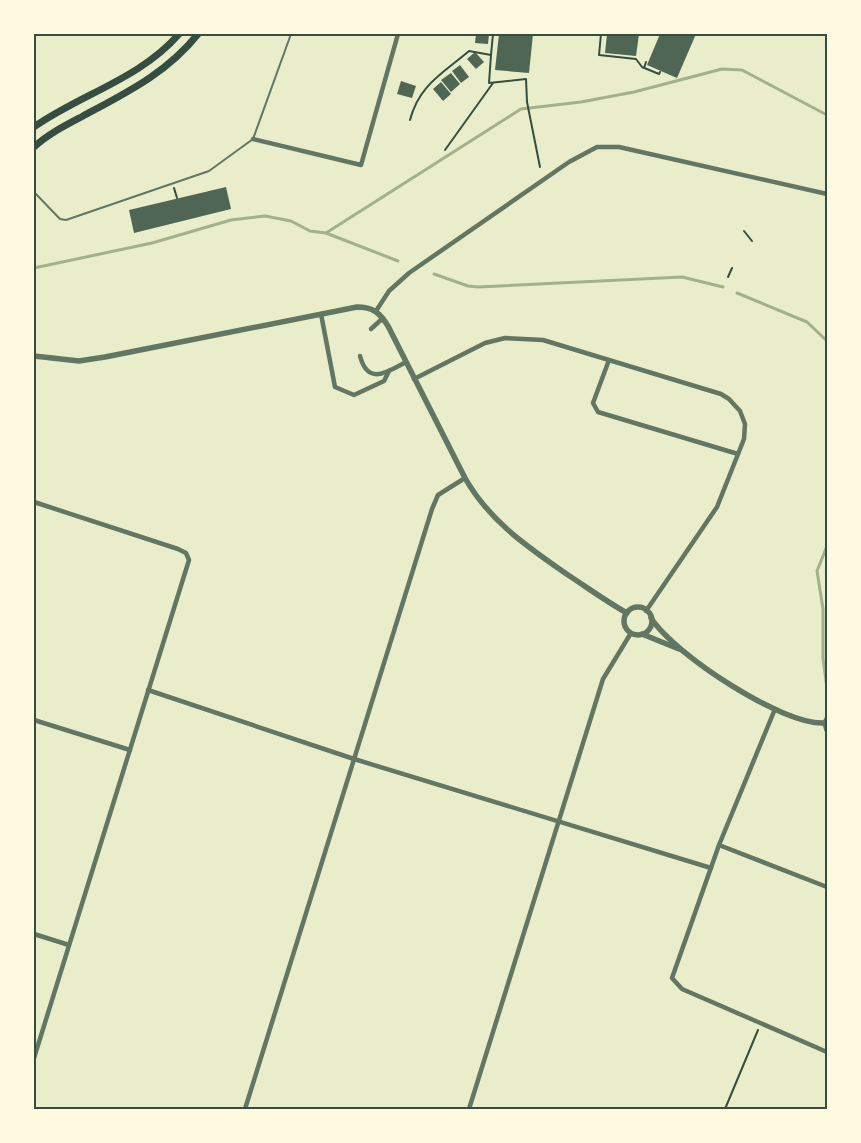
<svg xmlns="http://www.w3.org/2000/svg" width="861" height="1143" font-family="Overpass,sans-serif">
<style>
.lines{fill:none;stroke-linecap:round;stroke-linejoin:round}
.stream{stroke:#a3b18a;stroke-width:3}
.building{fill:#4f6655}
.path{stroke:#344e41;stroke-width:2}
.service{stroke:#617663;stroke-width:2}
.minor{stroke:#617663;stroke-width:4.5}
.tertiary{stroke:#617663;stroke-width:5.5}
.trunk{stroke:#344e41;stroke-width:7}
.neatline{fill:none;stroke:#344e41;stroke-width:2}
</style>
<rect width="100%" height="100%" fill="#e9edc9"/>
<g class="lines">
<g class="stream">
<polyline points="326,233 521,109 581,102 634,92 722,69 742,70 827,115"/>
<polyline points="34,268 152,243 231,220 265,216 291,221 310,231 326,233 398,261"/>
<polyline points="434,274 468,286 478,287 682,277 723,287"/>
<polyline points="737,293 807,322 827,341"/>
<polyline points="827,689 823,658 823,609 817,571 827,546"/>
</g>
</g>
<g class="building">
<polygon points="476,34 489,34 488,44 475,43"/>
<polygon points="499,34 533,34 529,73 495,70"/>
<polygon points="607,34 639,34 636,56 605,53"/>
<polygon points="660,34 696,34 677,78 647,65"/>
<polygon points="475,52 484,62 476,69 467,59"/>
<polygon points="460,65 469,77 461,83 452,71"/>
<polygon points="451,73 460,84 451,92 441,80"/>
<polygon points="401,81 416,86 412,98 397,94"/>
<polygon points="441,82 451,94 443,101 433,89"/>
<polygon points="226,187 231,209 134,233 129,210"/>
</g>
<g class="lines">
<g class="path">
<polyline points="601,34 599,55 636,59 642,67 659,74 660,72"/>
<polyline points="491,55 493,34"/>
<polyline points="644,68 646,62"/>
<path d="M410,120c9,-35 32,-46 59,-69l22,4 -2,28 37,-4 1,23 13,65"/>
<polyline points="445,150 493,83"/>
<polyline points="174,188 177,198"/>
<polyline points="744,231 752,241"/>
<polyline points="728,277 732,268"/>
<polyline points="725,1109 758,1030"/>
</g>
<polyline class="service" points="34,192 60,219 66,220 209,171 253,139 291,34"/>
<g class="minor">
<polyline points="253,139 361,165 398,34"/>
<polyline points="376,311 389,291 409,273 569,162 597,147 619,147 827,194"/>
<polyline points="321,314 335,387 354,395 384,381 389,371"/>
<polyline points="371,329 383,318"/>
<path d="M360,356c8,30 27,16 46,6"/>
<polyline points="609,360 593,403 598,412 738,454"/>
<polyline points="414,379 485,343 505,338 543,340 721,394 729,399 740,411 745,424 744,439 717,507 646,611"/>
<polyline points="34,502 178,549 186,553 189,560 34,1058"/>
<polyline points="148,690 354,759 711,868"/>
<polyline points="775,709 719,845 672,978 682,989 827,1052"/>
<polyline points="34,720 130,750"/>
<polyline points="719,845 827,887"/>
<polyline points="34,934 69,945"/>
<polyline points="245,1109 432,509 438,495 465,478"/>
<polyline points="469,1109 603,679 631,633"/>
</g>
<g class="tertiary">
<path d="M34,356l45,5 26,-4 252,-50c16,0 23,6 31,19l77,152c25,44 63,69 103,97 20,13 39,27 59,38"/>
<circle cx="638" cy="621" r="14"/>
<path d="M651,618c23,36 132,108 174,105"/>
<polyline points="642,634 679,649"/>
<polyline points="827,719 825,723 827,730"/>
</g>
<g class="trunk">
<path d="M34,127c47,-33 106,-48 145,-93"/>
<path d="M34,147c14,-13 32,-22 49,-31 43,-23 84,-43 115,-82"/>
</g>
</g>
<rect width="861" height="1143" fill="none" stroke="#fefae0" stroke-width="70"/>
<rect x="35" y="35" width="791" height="1073" class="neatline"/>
</svg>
